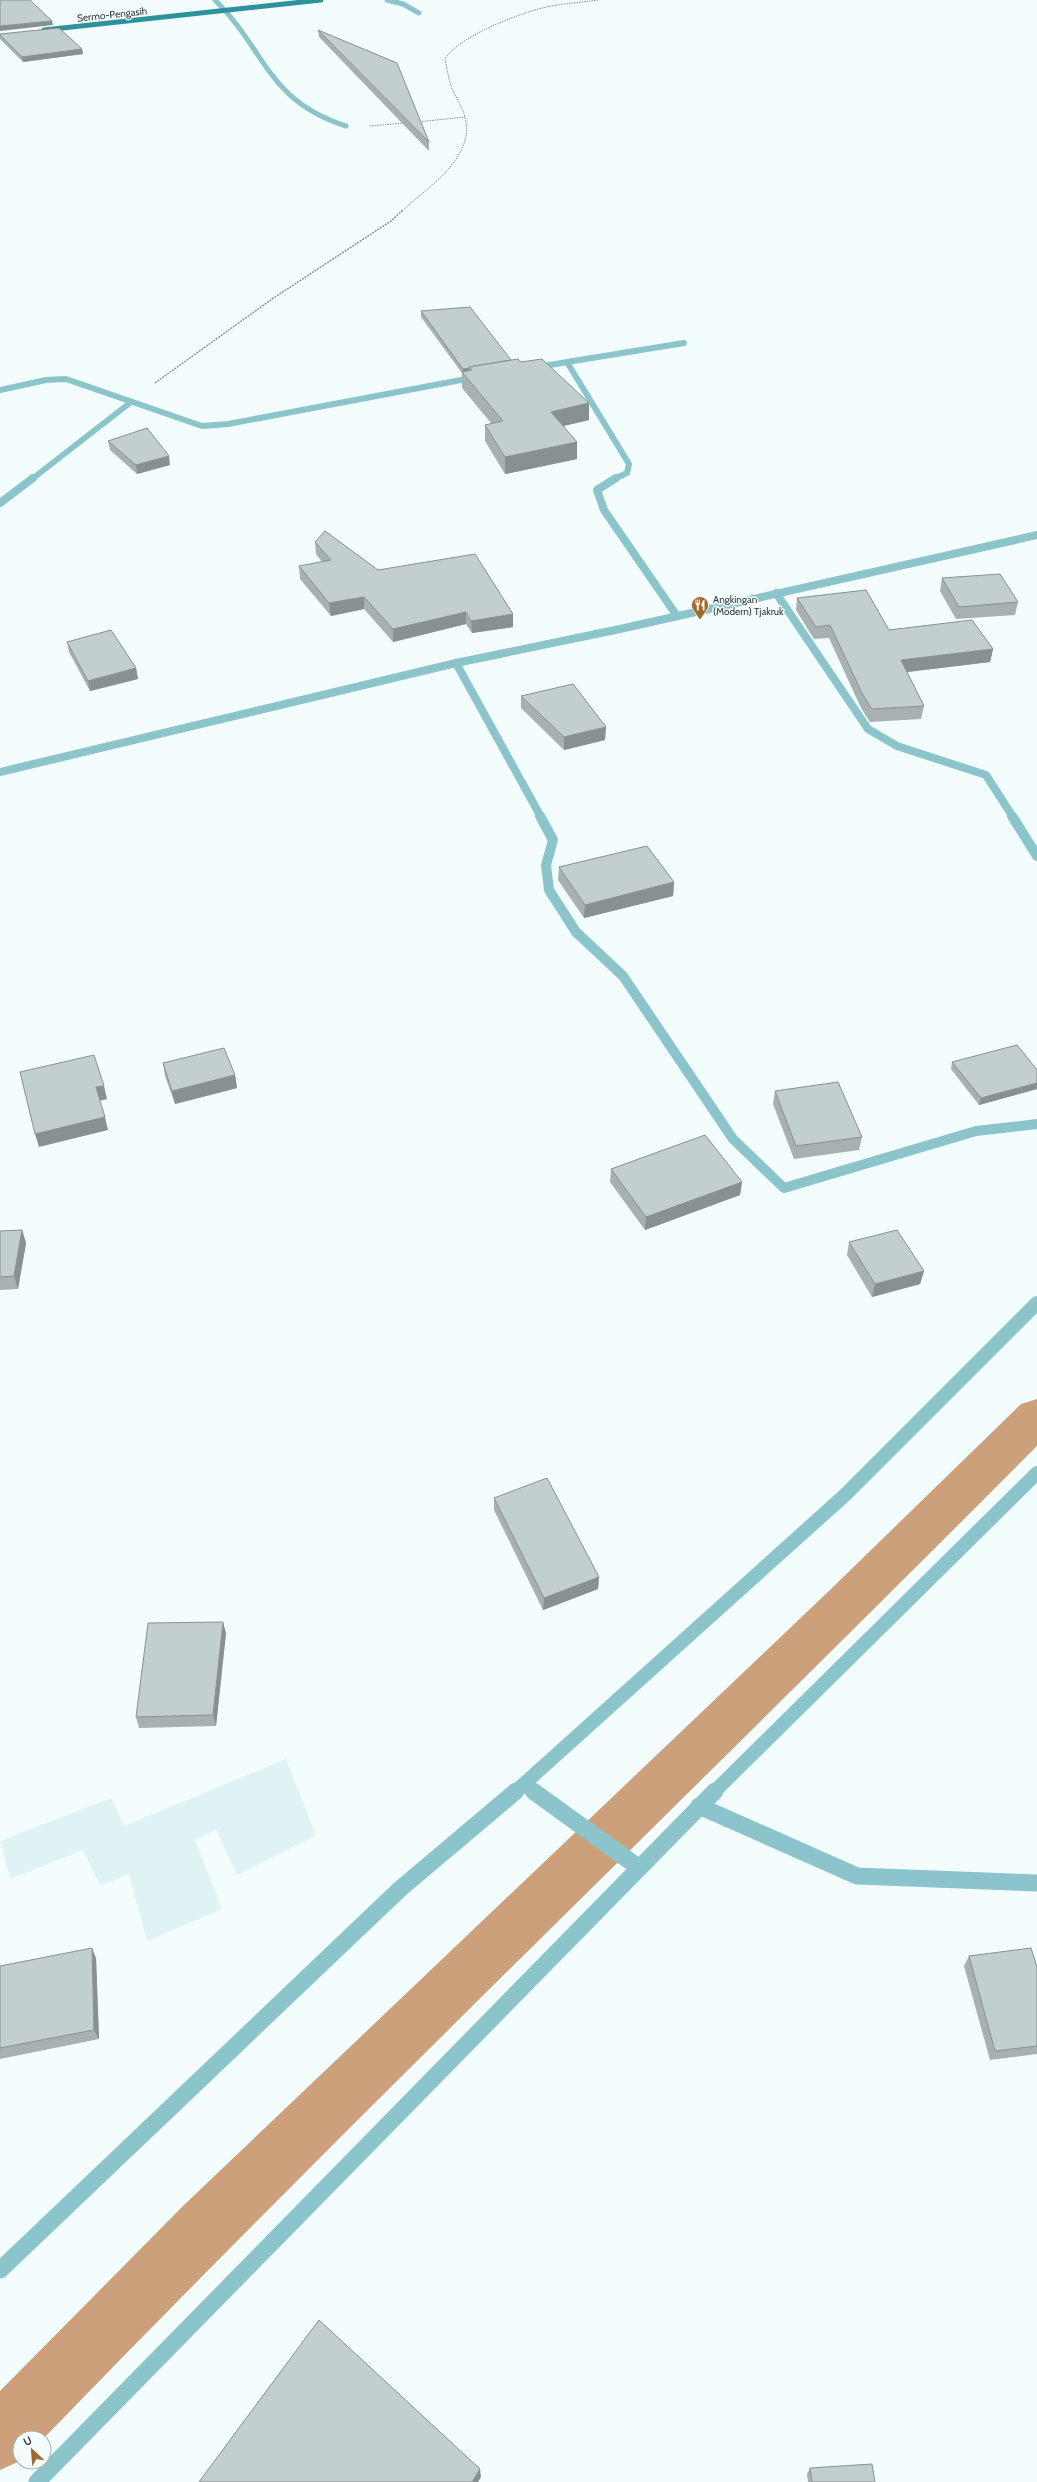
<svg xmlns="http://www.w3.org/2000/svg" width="1037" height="2482" font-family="Cabin,sans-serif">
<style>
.built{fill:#dff3f5}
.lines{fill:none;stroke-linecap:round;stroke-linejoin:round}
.canal{fill:#cca07a;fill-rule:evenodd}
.path-far1{stroke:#8c9393;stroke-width:1;stroke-dasharray:1.5 1;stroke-linecap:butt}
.path{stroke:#8c9393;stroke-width:1.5;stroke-dasharray:2 1;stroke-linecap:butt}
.service-far1{stroke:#8bc5cb;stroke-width:8}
.service{stroke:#8bc5cb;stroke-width:10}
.minor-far5{stroke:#8bc5cb;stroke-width:5}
.minor-far4{stroke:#8bc5cb;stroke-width:6}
.minor-far3{stroke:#8bc5cb;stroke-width:8}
.minor-far2{stroke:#8bc5cb;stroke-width:10}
.minor-far1{stroke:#8bc5cb;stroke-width:14}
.minor{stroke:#8bc5cb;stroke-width:17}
.primary{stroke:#2d929c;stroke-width:5}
.wall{fill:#a8b1b2}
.shaded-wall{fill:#889091}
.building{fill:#c3cecf;stroke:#889091}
.labels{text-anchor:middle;stroke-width:3;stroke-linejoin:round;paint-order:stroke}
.far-street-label{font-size:10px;fill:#353939;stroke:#f3fdfe}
.far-poi-label{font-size:10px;fill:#353939;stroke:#f3fdfe;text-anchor:start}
</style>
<rect width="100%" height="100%" fill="#f3fdfe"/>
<polygon class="built" points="286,1759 316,1835 237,1875 216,1829 195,1840 222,1909 147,1941 129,1874 100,1886 83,1850 10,1879 0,1841 111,1798 124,1826"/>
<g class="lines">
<path class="canal" d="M1037,1399v47c-330,332 -668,656 -993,992h-24v23l-20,9v-79l184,-186 648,-617 189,-184z"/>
<g class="path-far1">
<polyline points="417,122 465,117"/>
<polyline points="370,126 404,123"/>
<path d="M402,211c25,-23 74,-54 63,-94 -3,-11 -10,-21 -14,-31 -3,-9 -4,-18 -6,-27 12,-21 66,-42 90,-49 19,-6 42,-7 63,-10"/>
</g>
<polyline class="path" points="155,383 272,299 391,221 403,210"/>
<polyline class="service-far1" points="456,663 541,817"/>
<polyline class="service" points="540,816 553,840 546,865 549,890 576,932 623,976 733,1139 784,1188 976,1131 1037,1124"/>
<g class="minor-far5">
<path d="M215,0c51,50 52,101 131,126"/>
<polyline points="387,0 403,4 419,13"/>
</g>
<g class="minor-far4">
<polyline points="567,362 684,343"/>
<polyline points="533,368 567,362 629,464 627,473 614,479"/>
<polyline points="0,390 46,380 66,379 202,426 228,424 477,377"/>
<polyline points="32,479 131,402"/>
</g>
<g class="minor-far3">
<polyline points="616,478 597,490 604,510 677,616"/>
<polyline points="0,503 33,478"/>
<polyline points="776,593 868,729 897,746 986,775 1013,817"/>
<polyline points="0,772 456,663 620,629 1037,535"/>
</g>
<polyline class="minor-far2" points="1012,816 1037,856"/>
<g class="minor-far1">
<polyline points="524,1784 535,1792"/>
<polyline points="515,1792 845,1495 1037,1303"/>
<polyline points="714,1792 1037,1473"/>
</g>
<g class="minor">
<polyline points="533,1791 638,1867"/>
<polyline points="699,1806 857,1876 1037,1883"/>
<polyline points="0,2270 400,1889 516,1791"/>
<polyline points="37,2482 715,1791"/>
</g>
<polyline class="primary" points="44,30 321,0"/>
</g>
<g class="wall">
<polygon points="318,30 429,142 429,151 319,37"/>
<polygon points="0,34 82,49 83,54 23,62 0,39"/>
<polygon points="421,311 511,360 521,362 589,403 589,420 563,426 577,442 577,459 505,474 485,441 485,425 491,423 462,388 462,373 421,317"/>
<polygon points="108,441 170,465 137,474 110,450"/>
<polygon points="315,542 378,570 513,627 472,633 466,624 393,642 364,609 331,616 300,579 299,566 322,562 316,554"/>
<polygon points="942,578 1018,602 1015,615 956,619 940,591"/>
<polygon points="797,598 889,630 993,649 990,662 907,672 924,706 921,719 870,722 861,708 829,638 814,639 796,610"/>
<polygon points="67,642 136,668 138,679 90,691 69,652"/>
<polygon points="521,696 606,727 605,740 564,750 521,708"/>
<polygon points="559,867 674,882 673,896 584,918 558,880"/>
<polygon points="952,1062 1037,1070 1037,1089 979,1105 951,1069"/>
<polygon points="163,1063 235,1075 237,1088 175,1104 165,1076"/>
<polygon points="775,1091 862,1137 859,1150 794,1159 773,1104"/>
<polygon points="611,1169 742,1182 740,1195 645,1230 610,1182"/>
<polygon points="22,1230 26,1243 18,1289 0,1290 0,1231"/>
<polygon points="849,1242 924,1271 920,1284 872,1297 847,1255"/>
<polygon points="494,1498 599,1577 598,1589 543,1610 494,1510"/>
<polygon points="226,1633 216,1726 139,1728 136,1717"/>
<polygon points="969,1956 1037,1967 1037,2054 990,2060 964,1966"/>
<polygon points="96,1958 99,2039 0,2059 0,1966"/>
<polygon points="810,2468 875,2482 808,2482 807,2474"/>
</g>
<g class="shaded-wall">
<polygon points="52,21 53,25 0,31 0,26"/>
<polygon points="82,49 83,54 23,62 22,57"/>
<polygon points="469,368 469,373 463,373 463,369"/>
<polygon points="589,403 589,420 551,429 551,412"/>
<polygon points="577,442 577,459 505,474 505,457"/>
<polygon points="169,456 170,465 137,474 136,465"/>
<polygon points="364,597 364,609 331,616 329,603"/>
<polygon points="466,612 466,624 393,642 393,629"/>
<polygon points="513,614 513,627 472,633 471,621"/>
<polygon points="993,649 990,662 899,673 901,660"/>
<polygon points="136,668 138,679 90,691 88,681"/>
<polygon points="606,727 605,740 564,750 564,737"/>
<polygon points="674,882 673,896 584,918 585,905"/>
<polygon points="235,1075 237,1088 175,1104 172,1091"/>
<polygon points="1037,1083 1037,1089 979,1105 981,1098"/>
<polygon points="104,1086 107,1099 99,1101 96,1087"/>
<polygon points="105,1117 108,1130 39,1147 35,1134"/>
<polygon points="742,1182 740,1195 645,1230 646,1217"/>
<polygon points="22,1230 26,1243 18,1289 14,1276"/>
<polygon points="924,1271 920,1284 872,1297 875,1284"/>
<polygon points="599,1577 598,1589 543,1610 544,1598"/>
<polygon points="223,1622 226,1633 216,1726 213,1715"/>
<polygon points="92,1948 96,1958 99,2039 94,2030"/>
<polygon points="480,2469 481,2477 478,2482 472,2482"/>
</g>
<g class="building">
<polygon points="0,0 30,0 52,21 0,26"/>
<polygon points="59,28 82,49 22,57 0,35 0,34"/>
<polygon points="318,30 397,63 429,142"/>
<polygon points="470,307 511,360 469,367 470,368 463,369 421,311"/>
<polygon points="518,359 521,362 542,359 589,403 551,412 577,442 505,457 485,425 503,421 462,372 472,370 469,367"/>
<polygon points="147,428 169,456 136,465 108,441"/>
<polygon points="325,531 378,570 475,554 513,614 471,621 466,612 393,629 364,597 329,603 299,566 331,560 315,542"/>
<polygon points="1000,574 1018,602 959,607 942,578"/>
<polygon points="866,590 889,630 972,620 993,649 901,660 924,706 872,709 863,695 830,625 816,627 797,598"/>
<polygon points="111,630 136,668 88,681 67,642"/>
<polygon points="573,684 606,727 564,737 521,696"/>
<polygon points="647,846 674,882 585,905 559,867"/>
<polygon points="1017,1045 1037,1070 1037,1083 981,1098 952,1062"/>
<polygon points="224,1048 235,1075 172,1091 163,1063"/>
<polygon points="94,1055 104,1086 96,1087 105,1117 35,1134 20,1072"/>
<polygon points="838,1082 862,1137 796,1146 775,1091"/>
<polygon points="705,1135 742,1182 646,1217 611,1169"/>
<polygon points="22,1230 14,1276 0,1277 0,1231"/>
<polygon points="897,1230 924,1271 875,1284 849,1242"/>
<polygon points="547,1478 599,1577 544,1598 494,1498"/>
<polygon points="223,1622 213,1715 136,1717 148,1623"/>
<polygon points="92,1948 94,2030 0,2048 0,1966"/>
<polygon points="1031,1948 1037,1967 1037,2046 995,2051 969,1956"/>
<polygon points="319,2320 480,2469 472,2482 199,2482"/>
<polygon points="872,2464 875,2482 812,2482 810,2468"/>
</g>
<defs>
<g id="restaurant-pin" transform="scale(0.9)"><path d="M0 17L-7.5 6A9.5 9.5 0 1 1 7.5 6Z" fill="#a4682a" stroke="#f3fdfe"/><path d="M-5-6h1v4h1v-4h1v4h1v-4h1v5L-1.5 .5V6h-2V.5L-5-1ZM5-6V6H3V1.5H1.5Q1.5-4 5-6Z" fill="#fff"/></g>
</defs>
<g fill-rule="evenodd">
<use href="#restaurant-pin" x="700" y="605"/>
</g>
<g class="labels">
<g class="far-street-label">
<text transform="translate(112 14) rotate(-6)" y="4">Sermo-Pengasih</text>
</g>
<g class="far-poi-label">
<text x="713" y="603">Angkingan<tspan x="713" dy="12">(Modern) Tjakruk</tspan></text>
</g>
</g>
<g transform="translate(32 2450) rotate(334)"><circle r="19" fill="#f3fdfe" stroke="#a7afaf"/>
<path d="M0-3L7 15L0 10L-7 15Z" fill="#a4682a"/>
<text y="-6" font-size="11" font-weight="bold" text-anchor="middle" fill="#353939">U</text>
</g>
</svg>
